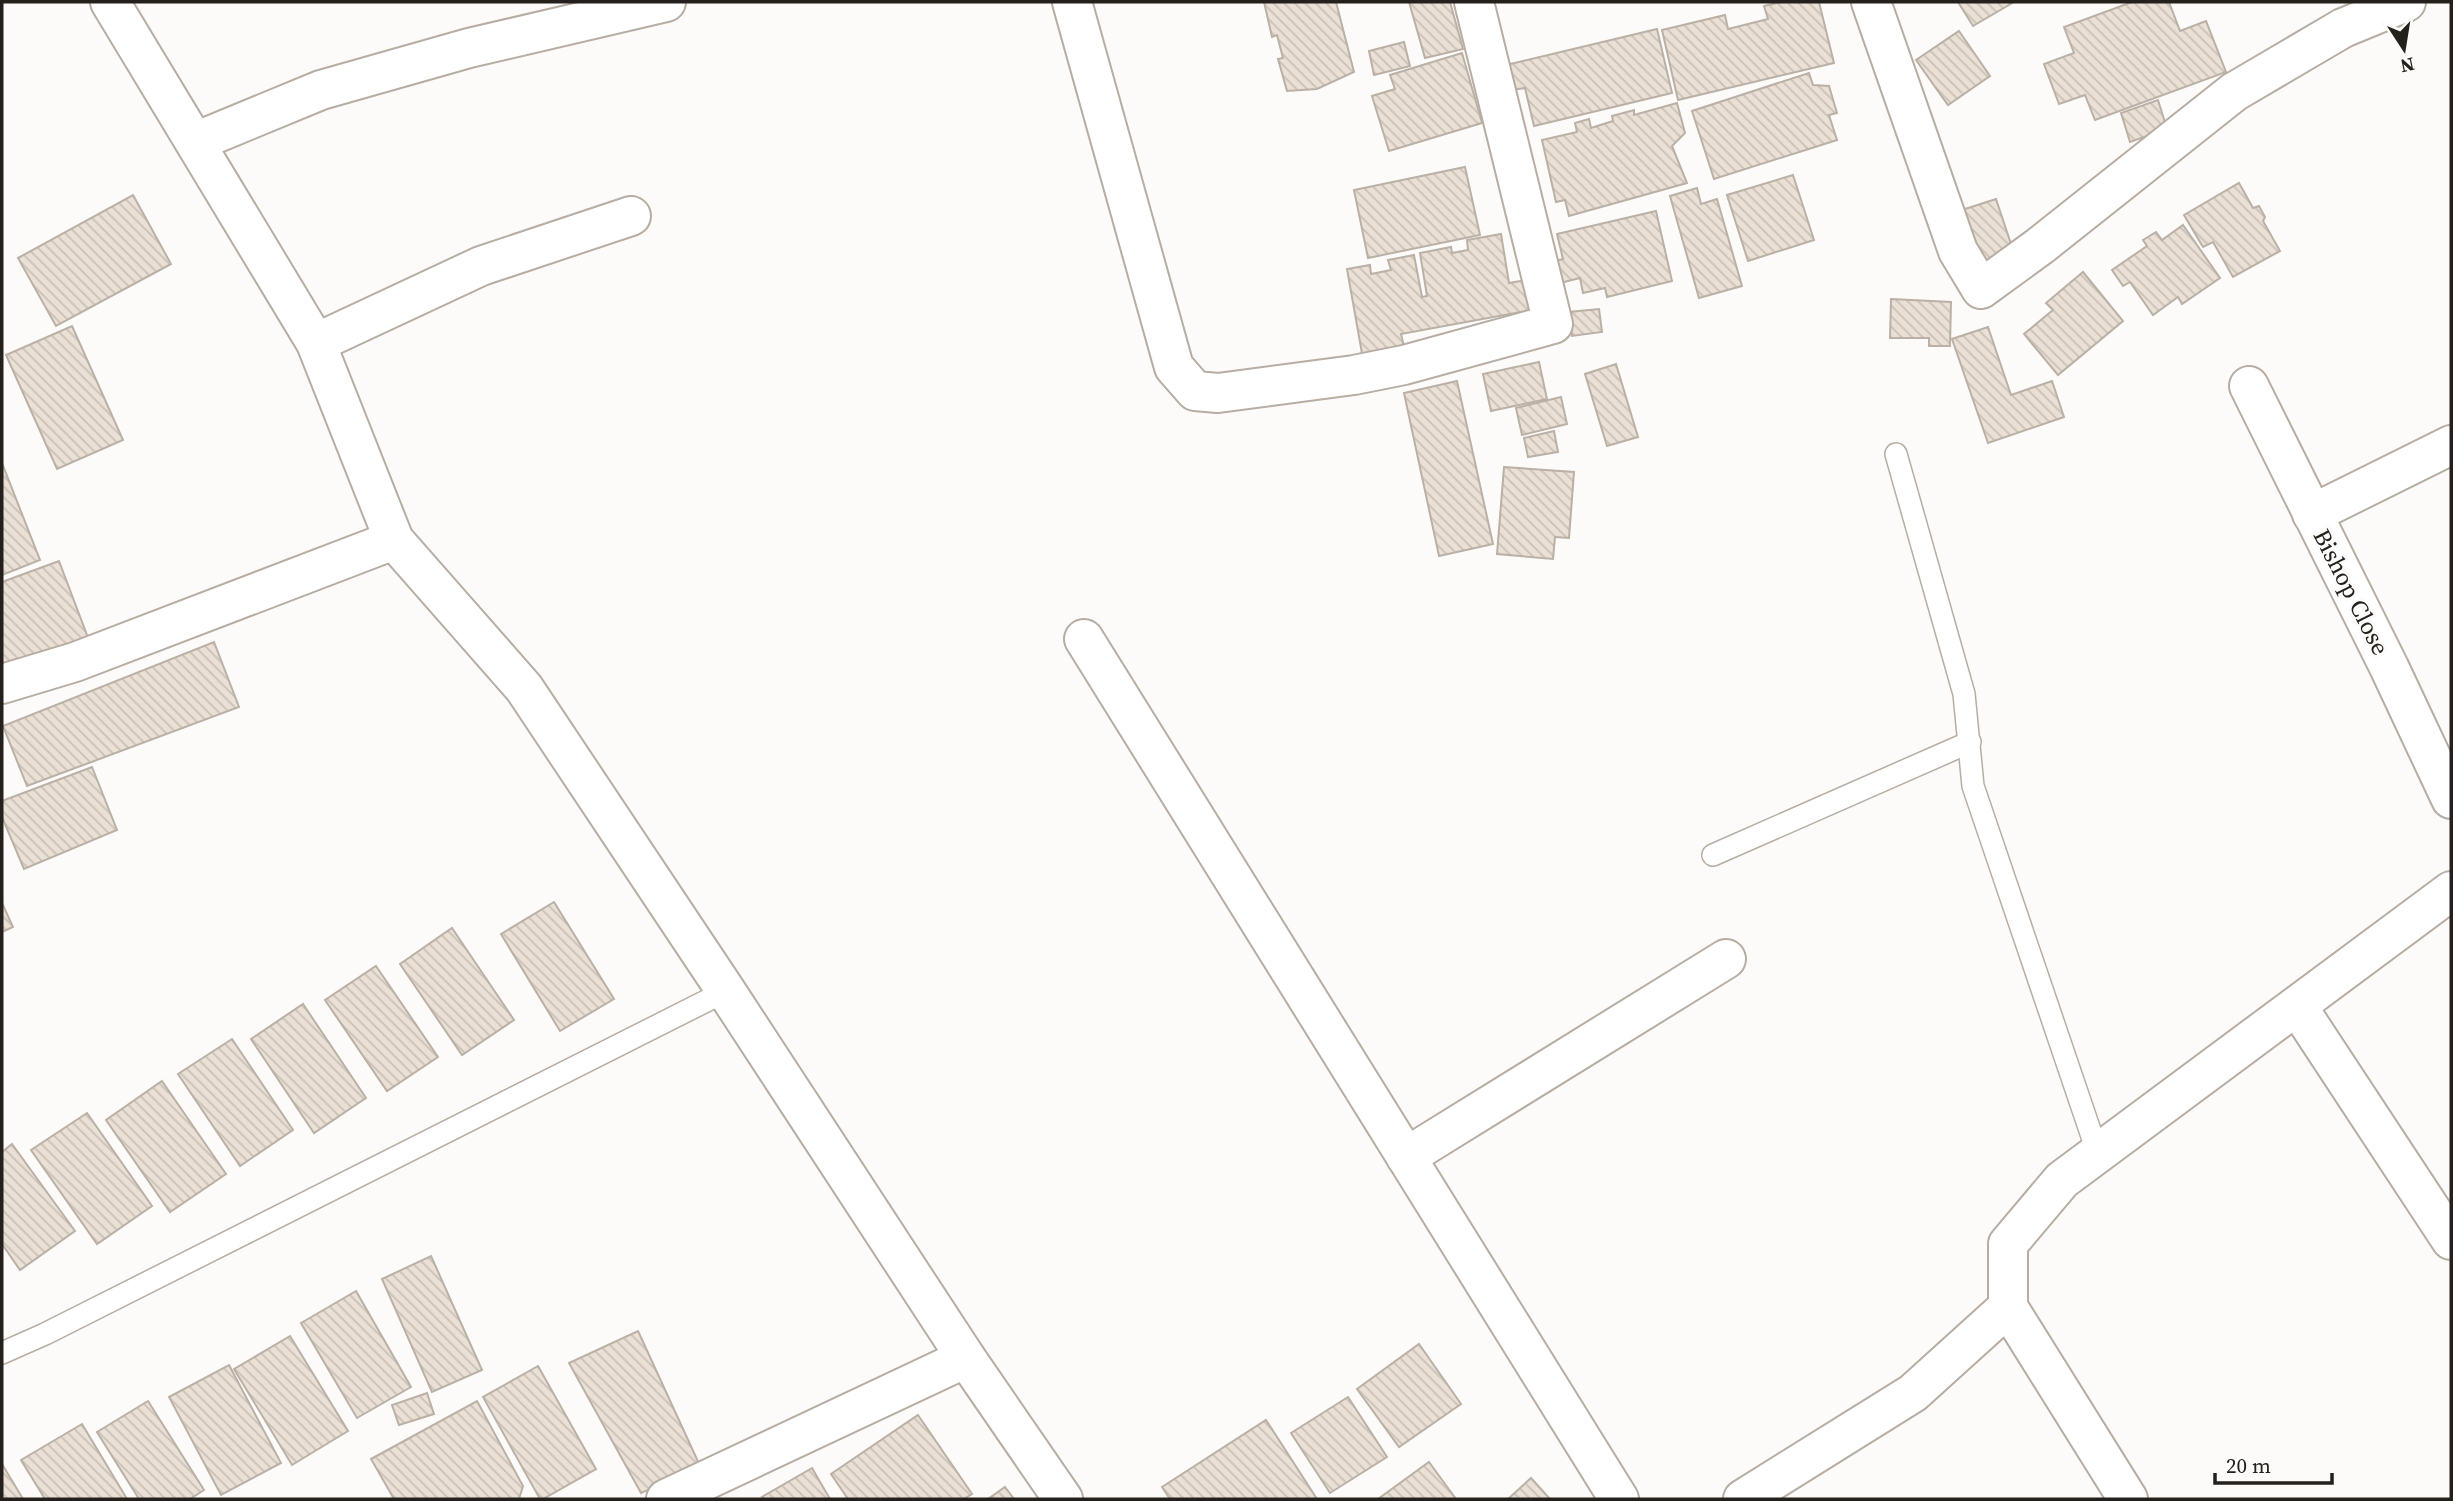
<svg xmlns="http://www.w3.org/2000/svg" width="2453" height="1501" font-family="'Source Serif 4',serif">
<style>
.building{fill:url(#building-back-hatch);stroke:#bab0a6;stroke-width:2}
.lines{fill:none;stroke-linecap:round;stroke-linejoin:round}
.service-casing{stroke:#b7ada3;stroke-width:24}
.minor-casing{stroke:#b7ada3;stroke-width:42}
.service{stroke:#fff;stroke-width:21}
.minor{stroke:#fff;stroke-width:38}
.labels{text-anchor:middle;stroke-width:6;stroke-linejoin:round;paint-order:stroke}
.street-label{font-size:24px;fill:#24201c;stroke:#fdfbf9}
</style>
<defs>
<pattern id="building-back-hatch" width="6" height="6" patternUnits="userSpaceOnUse" patternTransform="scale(1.75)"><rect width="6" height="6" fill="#eae0d5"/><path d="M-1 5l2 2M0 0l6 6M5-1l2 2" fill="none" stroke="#c9c0b6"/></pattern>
</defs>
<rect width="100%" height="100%" fill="#fdfbf9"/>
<g class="building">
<polygon points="1264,2 1336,2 1354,72 1317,89 1287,91 1278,59 1283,58 1277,35 1272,37"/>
<polygon points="1409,2 1450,2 1463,49 1425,58"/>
<polygon points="1781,2 1819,2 1834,63 1678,100 1662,30 1725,15 1728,29 1768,19 1764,6"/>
<polygon points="1958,2 2014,2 1973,26"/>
<polygon points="2132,2 2169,2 2180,31 2206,21 2226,72 2095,120 2085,95 2059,104 2044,64 2074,53 2064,27"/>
<polygon points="1657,29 1672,93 1534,126 1525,88 1512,90 1506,65"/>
<polygon points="1959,31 1990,76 1948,105 1916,60"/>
<polygon points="1404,42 1410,66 1374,75 1369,51"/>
<polygon points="1462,53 1482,123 1389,151 1372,96 1395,89 1390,75"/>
<polygon points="1809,73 1813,85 1829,86 1837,113 1829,115 1837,140 1714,179 1692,111"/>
<polygon points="2158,100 2167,129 2130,142 2121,113"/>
<polygon points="1677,103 1685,133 1672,146 1687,183 1569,216 1565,200 1556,202 1542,140 1577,132 1575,123 1589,119 1591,128 1613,121 1612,116 1634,110 1634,115"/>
<polygon points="1465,167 1480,235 1368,258 1354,190"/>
<polygon points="1793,175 1814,240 1748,261 1727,195"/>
<polygon points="2239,183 2253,208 2259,206 2265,217 2263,221 2280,251 2233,277 2213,242 2203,247 2184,215"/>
<polygon points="1697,188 1701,204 1717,199 1742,286 1699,298 1670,196"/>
<polygon points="133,195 171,264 56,326 18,258"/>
<polygon points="1996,199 2015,256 1980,267 1962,210"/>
<polygon points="1656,211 1672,281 1607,297 1605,288 1583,293 1580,278 1560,283 1555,261 1563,259 1557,234"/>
<polygon points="2183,225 2220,278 2182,304 2178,297 2153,315 2130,282 2123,286 2112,270 2147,246 2143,240 2156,232 2162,240"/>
<polygon points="1501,234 1509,283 1526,280 1531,310 1401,334 1405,351 1363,359 1347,269 1370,265 1371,274 1391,270 1388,260 1414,255 1422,297 1427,296 1420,253 1451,247 1452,253 1468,250 1467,240"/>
<polygon points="2083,272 2123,321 2058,375 2024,334 2053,310 2046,303"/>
<polygon points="1891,299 1951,302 1950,346 1929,346 1929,338 1890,338"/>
<polygon points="1599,309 1602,332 1572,336 1569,312"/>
<polygon points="72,326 123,440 57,469 6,355"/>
<polygon points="1988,327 2011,395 2052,381 2064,417 1988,443 1952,339"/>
<polygon points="1539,362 1547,399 1491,411 1483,374"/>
<polygon points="1616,364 1638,437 1607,446 1585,374"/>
<polygon points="1457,381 1493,544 1439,556 1404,393"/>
<polygon points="1561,397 1567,424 1522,435 1516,408"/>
<polygon points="1554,431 1558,452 1528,457 1524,438"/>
<polygon points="2,463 40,560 2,575"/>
<polygon points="1504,467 1574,472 1569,538 1555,537 1553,559 1497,554"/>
<polygon points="59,561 90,643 7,676 2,662 2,582"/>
<polygon points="214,642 239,707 27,786 3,726"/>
<polygon points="92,767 117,830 24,869 2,817 2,801"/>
<polygon points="554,902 614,999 560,1031 501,934"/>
<polygon points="2,903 13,927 2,932"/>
<polygon points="452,928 514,1020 462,1055 400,964"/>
<polygon points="376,966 438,1057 387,1091 325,1000"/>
<polygon points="303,1004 366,1098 314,1133 251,1039"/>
<polygon points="232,1039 293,1130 240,1166 178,1074"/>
<polygon points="162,1081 226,1174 170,1212 106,1120"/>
<polygon points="87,1113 152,1206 97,1244 31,1150"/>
<polygon points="12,1144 75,1231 20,1270 2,1244 2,1152"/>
<polygon points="431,1256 482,1370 432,1392 382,1279"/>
<polygon points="356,1291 411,1387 357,1418 301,1323"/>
<polygon points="638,1331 701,1468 641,1493 569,1363"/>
<polygon points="290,1336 348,1431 292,1465 234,1369"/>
<polygon points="1419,1344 1461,1404 1399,1447 1357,1389"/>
<polygon points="229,1365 281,1463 221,1495 169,1397"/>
<polygon points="538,1366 596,1469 543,1499 540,1499 483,1397"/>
<polygon points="427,1393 434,1414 399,1425 392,1405"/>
<polygon points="1348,1397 1387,1457 1330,1493 1291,1433"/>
<polygon points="148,1401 204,1490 190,1499 139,1499 97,1432"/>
<polygon points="477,1401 523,1486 519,1499 394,1499 371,1459"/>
<polygon points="918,1415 972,1494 964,1499 848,1499 831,1474"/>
<polygon points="1266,1420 1317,1499 1170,1499 1162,1487"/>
<polygon points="82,1424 127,1499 45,1499 21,1460"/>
<polygon points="1429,1462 1456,1499 1378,1499"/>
<polygon points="2,1464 23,1499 2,1499"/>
<polygon points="812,1468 830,1499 764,1499 762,1497"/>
<polygon points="1531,1478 1550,1499 1508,1499"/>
<polygon points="1005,1487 1014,1499 988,1499"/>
</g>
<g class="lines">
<g class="service-casing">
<g id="service">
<polyline points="1896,454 1964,694 1973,786 2098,1154"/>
<polyline points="1713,855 1970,742"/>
<polyline points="2,1353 45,1334 726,991"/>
</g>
</g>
<g class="minor-casing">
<g id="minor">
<polyline points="110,2 316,343 394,540 524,688 726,991 966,1358 1063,1499"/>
<polyline points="1072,2 1174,367 1195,391 1218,393 1354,375 1404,365 1553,324 1474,2"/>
<polyline points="1871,2 1958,251 1981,289 2040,246 2234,92 2343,28 2406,2"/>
<polyline points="195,142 321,90 469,48 666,2"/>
<polyline points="316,343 481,266 631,216"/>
<polyline points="2249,386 2389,667 2451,799"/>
<polyline points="2312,514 2451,445"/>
<polyline points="1084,639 1619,1499"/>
<polyline points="2,684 75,662 394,540"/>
<polyline points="2297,1006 2451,1240"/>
<polyline points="1406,1157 1726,959"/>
<polyline points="666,1499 966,1358"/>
<polyline points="1743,1499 1913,1393 2008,1307"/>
<polyline points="2128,1499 2008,1307 2008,1244 2062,1180 2451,891"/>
</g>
</g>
<use href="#service" class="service"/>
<use href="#minor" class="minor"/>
</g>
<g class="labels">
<g class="street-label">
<text transform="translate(2351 592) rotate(63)" y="8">Bishop Close</text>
</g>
</g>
<rect width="2453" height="1501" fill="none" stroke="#24201c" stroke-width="7"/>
<g transform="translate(2404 49) rotate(168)" stroke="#fdfbf9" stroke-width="5" paint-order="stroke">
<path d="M0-5L12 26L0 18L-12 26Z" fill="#24201c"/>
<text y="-10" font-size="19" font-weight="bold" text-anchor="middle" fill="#24201c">N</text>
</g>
<path d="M2215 1473v10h117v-10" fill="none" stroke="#24201c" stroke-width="3.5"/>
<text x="2226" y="1473" font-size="21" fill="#24201c" stroke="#fdfbf9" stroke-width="5" paint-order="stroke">20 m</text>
</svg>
